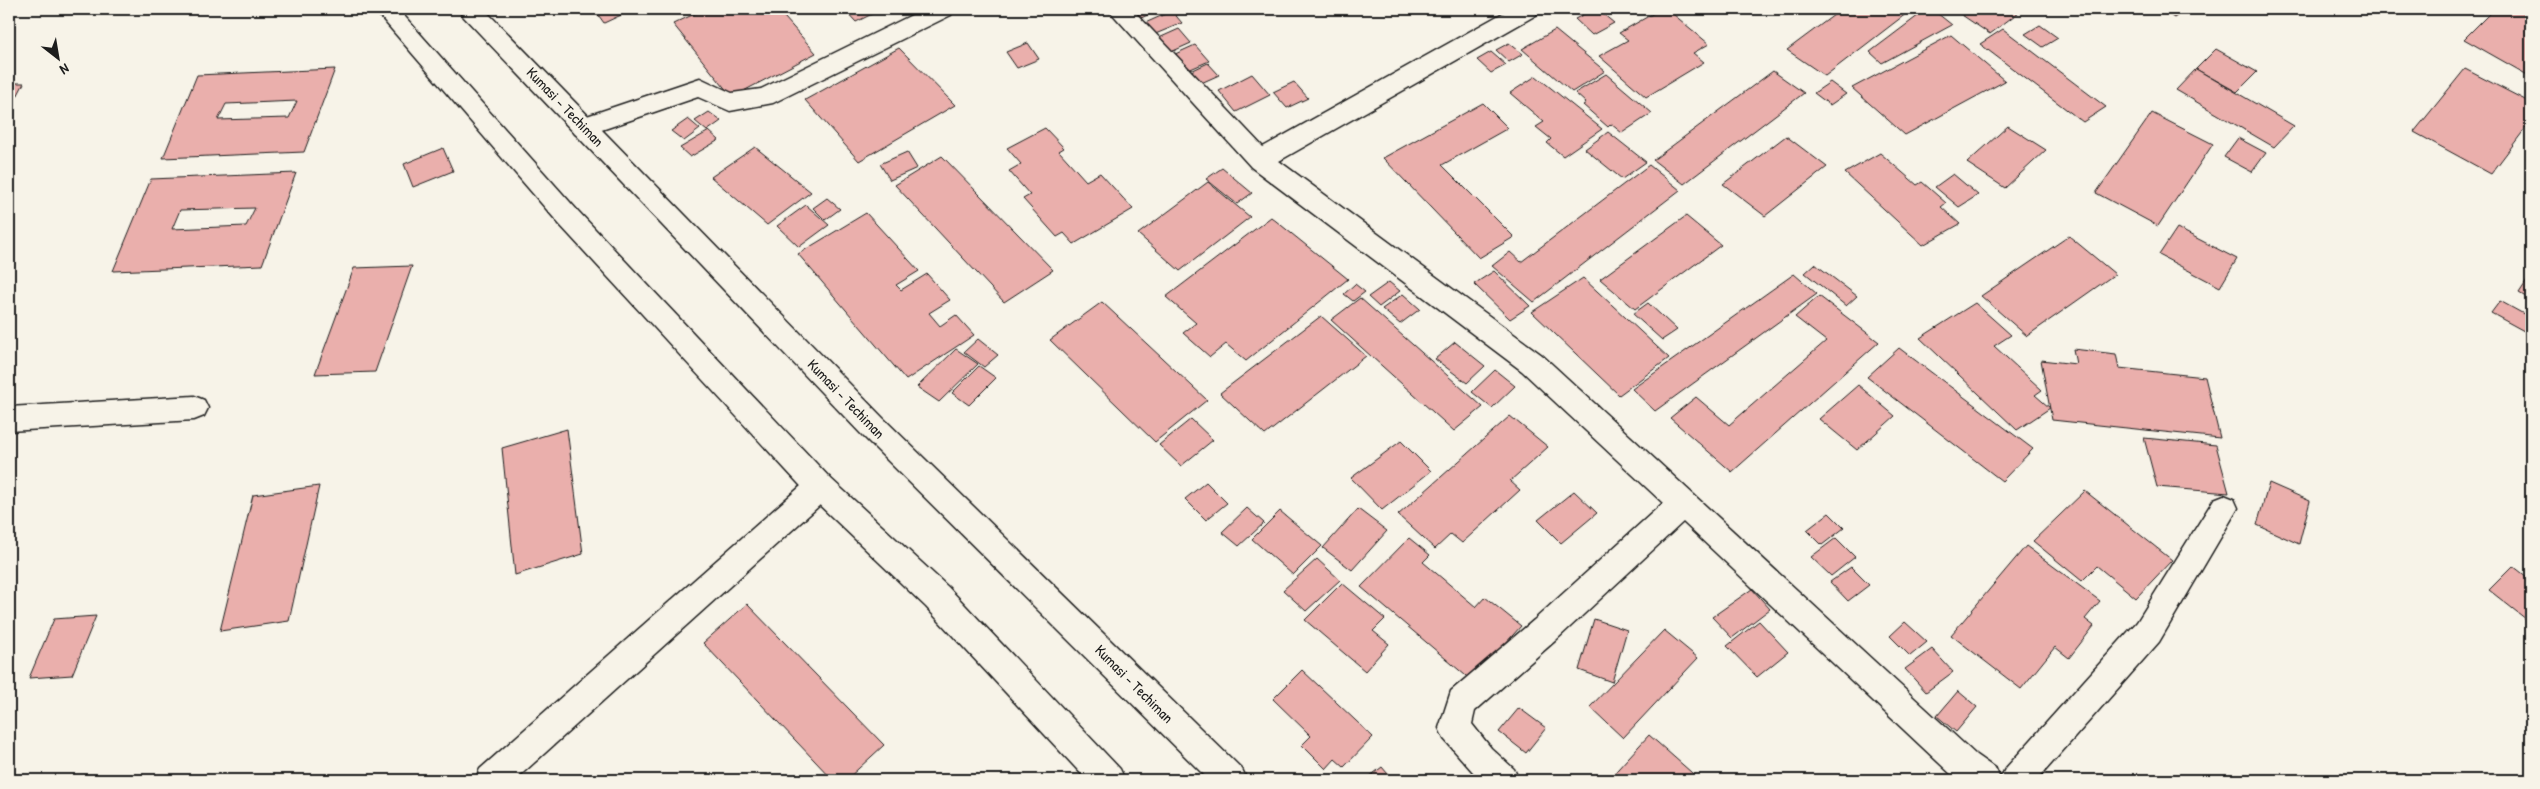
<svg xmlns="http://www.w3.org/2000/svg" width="2540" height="789" font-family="'Patrick Hand',sans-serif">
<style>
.building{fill:#eaafac;stroke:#1c1c1c;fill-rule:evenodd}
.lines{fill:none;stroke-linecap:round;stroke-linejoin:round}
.minor-casing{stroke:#1c1c1c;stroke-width:3}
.highway-casing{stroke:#1c1c1c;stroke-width:3}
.minor{fill:#f7f3e8;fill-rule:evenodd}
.highway{fill:#f7f3e8;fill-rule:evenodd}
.labels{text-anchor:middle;stroke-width:4;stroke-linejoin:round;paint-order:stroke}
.street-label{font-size:15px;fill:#1c1c1c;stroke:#f7f3e8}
</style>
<rect width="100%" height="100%" fill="#f7f3e8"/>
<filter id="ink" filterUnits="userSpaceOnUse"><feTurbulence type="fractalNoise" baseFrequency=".02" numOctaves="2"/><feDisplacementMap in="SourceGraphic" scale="10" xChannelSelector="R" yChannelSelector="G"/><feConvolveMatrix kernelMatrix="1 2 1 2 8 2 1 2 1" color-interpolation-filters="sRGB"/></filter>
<g filter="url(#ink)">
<g class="building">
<polygon points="594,9 634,9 604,23"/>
<polygon points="705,9 777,9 816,53 732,97 673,24"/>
<polygon points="844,9 882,9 856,22"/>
<polygon points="1126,9 1157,9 1158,10 1137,20"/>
<polygon points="1594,9 1597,9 1614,23 1592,35 1575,19"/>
<polygon points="1661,9 1667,9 1709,44 1693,53 1704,62 1646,97 1599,56 1628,40 1619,33"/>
<polygon points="1842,9 1910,9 1911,10 1825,76 1787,50"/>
<polygon points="1927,9 1932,9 1952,25 1882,63 1870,52"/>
<polygon points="1953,9 2023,9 1990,34"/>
<polygon points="2161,9 2187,9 2174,18"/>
<polygon points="2494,9 2531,9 2531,77 2464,39"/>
<polygon points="1172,11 1182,23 1153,35 1143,24"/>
<polygon points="2040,25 2058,38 2043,47 2025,34"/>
<polygon points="1179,29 1191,43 1171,52 1159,38"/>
<polygon points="2003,29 2106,107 2083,122 1980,44"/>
<polygon points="1555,30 1605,71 1572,92 1522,49"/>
<polygon points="1951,35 2005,81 1905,135 1852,88"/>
<polygon points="1028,43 1039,59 1017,68 1006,52"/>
<polygon points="1509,43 1523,54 1509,62 1496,50"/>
<polygon points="1195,45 1209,61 1186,71 1173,55"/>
<polygon points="899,48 955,105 859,161 805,100"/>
<polygon points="2216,49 2257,72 2237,92 2196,69"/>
<polygon points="1491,52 1506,65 1491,73 1477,60"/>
<polygon points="1208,63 1219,75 1199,84 1189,72"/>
<path d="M335,69l-31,83 -141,6 34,-83zM297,101l-8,17 -71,2 8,-16z"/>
<polygon points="2196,69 2294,126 2274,147 2176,90"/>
<polygon points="2465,69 2531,103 2531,121 2491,174 2414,132"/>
<polygon points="1773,71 1804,93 1684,184 1653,160"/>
<polygon points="1252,74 1270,95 1236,112 1219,91"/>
<polygon points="1606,74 1652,113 1622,133 1611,124 1608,127 1583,105 1586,103 1575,93"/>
<polygon points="1536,76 1602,129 1563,156 1547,143 1551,139 1536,127 1544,122 1510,93"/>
<polygon points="1294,82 1308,98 1287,108 1273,92"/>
<polygon points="1830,82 1846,94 1830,105 1814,93"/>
<polygon points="9,83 24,83 9,112"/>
<polygon points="1483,103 1508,128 1442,165 1514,237 1479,258 1383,158"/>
<polygon points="709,112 721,121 707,131 695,121"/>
<polygon points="2152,113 2213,144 2158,226 2096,193"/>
<polygon points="688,119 700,129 684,141 671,131"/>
<polygon points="2008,126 2046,150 2005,188 1967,163"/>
<polygon points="1045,128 1064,148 1059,151 1086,181 1100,173 1133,209 1074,244 1064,233 1057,237 1023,199 1030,195 1009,171 1021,164 1007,148"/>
<polygon points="709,131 719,140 690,157 680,148"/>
<polygon points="1608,132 1646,162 1622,179 1585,149"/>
<polygon points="1786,136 1827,167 1765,216 1723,184"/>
<polygon points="2238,138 2266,153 2252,172 2224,157"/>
<polygon points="755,147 811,192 767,225 711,177"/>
<polygon points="443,148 453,171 413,187 404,164"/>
<polygon points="907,152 917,168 890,180 880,164"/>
<polygon points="1880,153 1917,185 1922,182 1946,203 1941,207 1960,224 1923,245 1845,173"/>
<polygon points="942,156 1053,270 1004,302 895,185"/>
<polygon points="1649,165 1680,190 1534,302 1492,266 1510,252 1521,262"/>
<polygon points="1222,168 1252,193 1237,204 1206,179"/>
<path d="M296,173l-34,92 -149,6 38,-92zM255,208l-9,18 -74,3 8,-19z"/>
<polygon points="1953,174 1978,195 1959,207 1935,187"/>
<polygon points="1208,182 1250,217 1180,271 1138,234"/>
<polygon points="827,198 840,209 825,220 813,208"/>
<polygon points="806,205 829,225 799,247 777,226"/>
<polygon points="866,213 919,271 896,285 901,290 927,274 950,300 929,313 940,326 956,315 974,335 906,380 798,254"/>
<polygon points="1686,216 1721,245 1635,309 1600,279"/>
<polygon points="1271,217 1348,279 1246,361 1226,344 1210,357 1183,333 1196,323 1166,297"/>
<polygon points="2177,228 2237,259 2220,287 2159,255"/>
<polygon points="2069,236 2115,274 2027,336 1981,296"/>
<polygon points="1815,264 1857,296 1846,306 1805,273"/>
<polygon points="412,266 375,372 315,374 354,268"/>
<polygon points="1494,271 1530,306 1510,319 1474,284"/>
<polygon points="1794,274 1817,294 1655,411 1632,389"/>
<polygon points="1583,278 1669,358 1619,395 1532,312"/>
<polygon points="2527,281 2531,284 2531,300 2519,293"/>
<polygon points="1389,282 1400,291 1379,307 1368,297"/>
<polygon points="1355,284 1365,292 1353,301 1344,294"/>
<polygon points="1403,294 1420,309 1400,324 1382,309"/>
<polygon points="1819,296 1879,342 1732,472 1670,418 1696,397 1729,425 1826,341 1795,317"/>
<polygon points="1360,298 1483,407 1454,431 1331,320"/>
<polygon points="2500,301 2531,318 2524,331 2491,313"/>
<polygon points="1102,302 1207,400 1155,442 1050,340"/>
<polygon points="1648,303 1677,330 1662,340 1633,314"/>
<polygon points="1975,303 2011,335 1994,346 2042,390 2035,395 2050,408 2017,430 1920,338"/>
<polygon points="1321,316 1366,356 1265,435 1220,393"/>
<polygon points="978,339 998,355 984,367 964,352"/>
<polygon points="1455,342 1485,366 1467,383 1435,359"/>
<polygon points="1899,348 2033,449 2002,481 1867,377"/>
<polygon points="956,349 978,364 939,402 917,387"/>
<polygon points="2073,349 2116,354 2119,368 2205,377 2220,438 2052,420 2041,360 2076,364"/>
<polygon points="979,366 996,378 969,405 952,393"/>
<polygon points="1495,370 1515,386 1492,408 1472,392"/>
<polygon points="1858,385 1895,416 1857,450 1819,419"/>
<polygon points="1510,416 1548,447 1510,481 1520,490 1462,543 1451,534 1435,549 1398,515"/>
<polygon points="1191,419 1213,440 1181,466 1159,445"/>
<polygon points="567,429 583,554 515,575 502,448"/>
<polygon points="2144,438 2216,445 2229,493 2157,487"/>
<polygon points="1401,441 1431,471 1382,510 1351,478"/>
<polygon points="1206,482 1227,503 1206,520 1185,499"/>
<polygon points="2269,483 2310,501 2299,544 2257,525"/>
<polygon points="319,486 289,621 220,631 253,495"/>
<polygon points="1574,491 1597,513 1561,543 1538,520"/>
<polygon points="2085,491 2172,560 2136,598 2097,566 2082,581 2033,541"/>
<polygon points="1247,508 1264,523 1239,546 1222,532"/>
<polygon points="1358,509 1387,531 1352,570 1323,548"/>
<polygon points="1280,511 1322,546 1293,575 1252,539"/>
<polygon points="1829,513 1844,528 1822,545 1807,530"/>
<polygon points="1409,538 1430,555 1423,562 1476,607 1485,597 1521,626 1472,681 1361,587"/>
<polygon points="1836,538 1855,557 1831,576 1811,557"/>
<polygon points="2026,546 2100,601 2085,619 2094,626 2069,658 2055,647 2021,689 1951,635"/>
<polygon points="1317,559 1340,580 1306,611 1283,590"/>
<polygon points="2513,566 2531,580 2531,623 2489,590"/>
<polygon points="1851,567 1869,585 1848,601 1830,582"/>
<polygon points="1342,583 1385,619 1373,631 1389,644 1365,671 1305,620"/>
<polygon points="1752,589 1770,609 1732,638 1712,617"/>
<polygon points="747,604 884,745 846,780 833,780 703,643"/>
<polygon points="96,616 72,675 29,678 54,619"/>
<polygon points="1594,619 1627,630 1612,682 1579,670"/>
<polygon points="1759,621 1788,652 1757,677 1727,646"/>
<polygon points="1905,622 1927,642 1910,656 1890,636"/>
<polygon points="1664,630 1698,658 1623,738 1590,707"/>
<polygon points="1932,649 1953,672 1926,692 1905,669"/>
<polygon points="1302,670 1373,737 1344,767 1335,759 1326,769 1302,745 1311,736 1273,699"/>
<polygon points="1958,691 1977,707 1956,732 1937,716"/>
<polygon points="1519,708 1546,728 1526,753 1499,732"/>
<polygon points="1649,735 1700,780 1608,780"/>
<polygon points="1382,767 1393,780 1365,780"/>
</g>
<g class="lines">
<g class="minor-casing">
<g id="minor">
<polygon points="924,9 954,9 951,15 773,103 730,111 698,97 584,136 575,134 572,127 575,120 700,78 732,93 761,89"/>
<polygon points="1108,9 1132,9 1263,147 1510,9 1539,9 1536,15 1279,161 1542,355 1976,755 1996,769 2000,779 2005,769 2137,622 2214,499 2224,495 2234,499 2238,508 2159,642 2037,780 1958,780 1954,777 1683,522 1556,640 1475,711 1472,724 1491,748 1514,769 1519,780 1480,780 1444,739 1439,728 1451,691 1534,620 1663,503 1522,371 1251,167"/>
<polygon points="194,396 204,400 208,408 204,416 194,420 9,431 9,407"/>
<polygon points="820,474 830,478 834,487 830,496 515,780 475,780 480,769 810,478"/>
</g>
</g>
<g class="highway-casing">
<g id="highway">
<polygon points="374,9 398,9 578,211 830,478 948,587 1120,769 1125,780 1087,780 926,607 810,496 560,225"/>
<polygon points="459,9 484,9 883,418 1242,769 1247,780 1209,780 863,436 462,15"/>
</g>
</g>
<use href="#minor" class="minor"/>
<use href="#highway" class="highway"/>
</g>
</g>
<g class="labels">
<g class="street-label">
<text transform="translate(565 107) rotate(46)" y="5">Kumasi - Techiman</text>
<text transform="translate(846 399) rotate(46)" y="5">Kumasi - Techiman</text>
<text transform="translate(1134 684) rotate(45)" y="5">Kumasi - Techiman</text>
</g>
</g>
<rect width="2540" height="789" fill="none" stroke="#f7f3e8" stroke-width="30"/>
<rect x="15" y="15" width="2510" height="759" fill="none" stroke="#1c1c1c" stroke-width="2" filter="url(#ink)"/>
<g transform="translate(58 58) rotate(149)" stroke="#f7f3e8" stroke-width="4" paint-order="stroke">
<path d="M0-4L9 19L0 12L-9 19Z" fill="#1c1c1c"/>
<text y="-8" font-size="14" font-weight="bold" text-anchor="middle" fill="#1c1c1c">N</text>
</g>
</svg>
